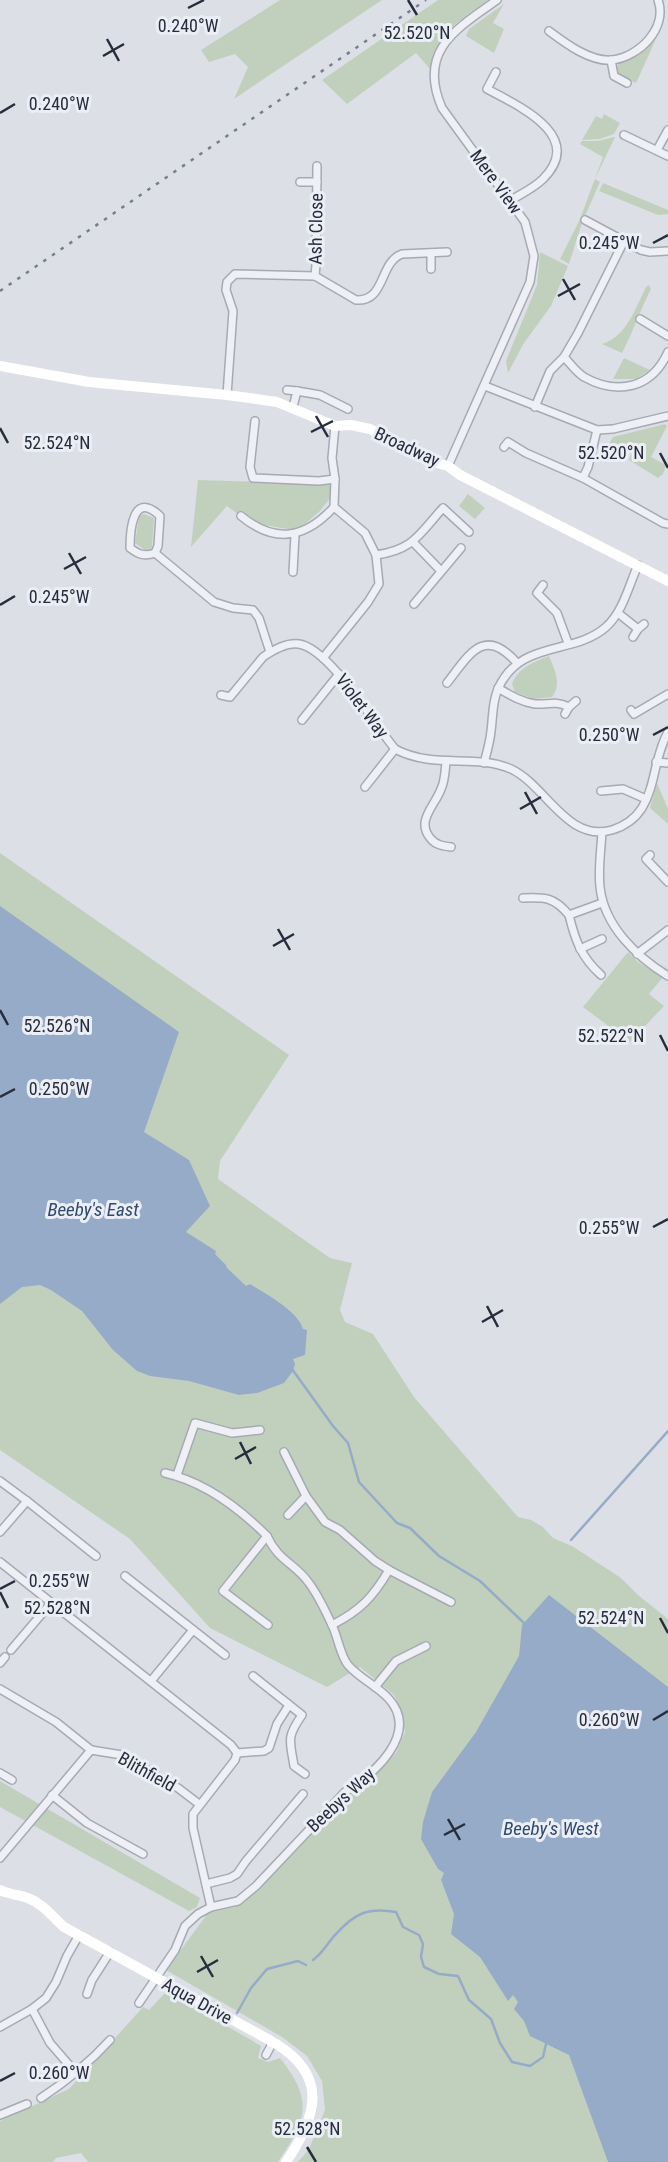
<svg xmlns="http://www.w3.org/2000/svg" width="668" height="2162" font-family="'Roboto Condensed',sans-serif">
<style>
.green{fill:#c1d0bd}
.water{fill:#96abc7}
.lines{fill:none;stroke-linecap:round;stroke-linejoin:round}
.stream{stroke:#96abc7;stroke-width:2.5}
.street-casing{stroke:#a5aab3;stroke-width:10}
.street{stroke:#eff0f5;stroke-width:7}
.secondary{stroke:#fff;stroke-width:10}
.rail{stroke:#767e90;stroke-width:2.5;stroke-dasharray:3.5 7;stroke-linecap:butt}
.ticks{fill:none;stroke:#262d3d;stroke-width:2.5}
.labels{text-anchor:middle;stroke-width:6;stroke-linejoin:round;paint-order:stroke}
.street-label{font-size:18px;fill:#262d3d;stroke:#ebeef4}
.water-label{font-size:19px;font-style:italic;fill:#304970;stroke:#ebeef4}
.ticks-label{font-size:18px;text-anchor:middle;fill:#262d3d;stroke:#ebeef4;stroke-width:6;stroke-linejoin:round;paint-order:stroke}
</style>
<rect width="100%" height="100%" fill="#dce0e6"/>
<g class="green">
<polygon points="280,0 382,0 234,99 248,67 235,54 209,62 201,50"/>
<path d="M438,0h50c-31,22 -47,30 -58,69l-14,-16 -69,51 -25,-24z"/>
<polygon points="504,4 493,23 504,29 494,53 466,36 469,29"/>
<polygon points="656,39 636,83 621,77 616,69 620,62 644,50"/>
<polygon points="604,114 620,123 614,134 600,139 582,140 596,116 602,119"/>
<polygon points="614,137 615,137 595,179 600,182 582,223 569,264 560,259 580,219 603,157 580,144 582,141 598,141"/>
<polygon points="603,183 668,210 668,214 658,215 599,191"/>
<polygon points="540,252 568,266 551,306 524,343 508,373 506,361 537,285"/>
<path d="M649,285l2,4c-11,21 -18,43 -29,64l-20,-9c25,-8 33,-35 44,-57z"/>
<polygon points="624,358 650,370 636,379 613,379"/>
<polygon points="665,424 667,426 651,457 666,465 663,474 658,478 629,460 631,454 609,444 613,437"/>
<polygon points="198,480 332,484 331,497 320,511 305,524 294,530 258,524 243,511 239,515 227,506 191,547"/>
<polygon points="468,494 485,508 475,519 459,506"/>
<polygon points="144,514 154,518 152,548 145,550 135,543 139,516"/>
<path d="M549,656c6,14 13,29 3,41l-18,2 -19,-7 -3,-8c5,-15 23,-23 37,-28z"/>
<polygon points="657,783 668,809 668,824 650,808"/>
<polygon points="0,853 289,1055 220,1161 218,1179 330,1258 352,1263 340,1310 345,1322 373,1334 414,1397 518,1517 531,1520 543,1527 553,1538 572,1546 621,1578 638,1595 668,1619 668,2162 298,2162 309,2149 325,2110 322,2081 307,2056 282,2037 166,1970 208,1913 236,1907 300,1845 322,1820 327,1819 335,1813 334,1807 350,1791 366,1782 396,1753 405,1732 402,1712 394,1695 360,1667 327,1687 210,1628 130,1539 0,1450"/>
<polygon points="628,952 638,962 663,977 649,994 664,1006 630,1042 583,1007"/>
<polygon points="0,1781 200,1898 197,1907 189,1911 0,1807"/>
<path d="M167,1991l94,55 -3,12 10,4 12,-4c34,43 27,61 -2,104h-190l-7,-9 -25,5 -3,4h-53v-41l69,-32 74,-82 6,3z"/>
</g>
<g class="water">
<path d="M0,906l179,126 -35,100 45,28 21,46 -24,26 30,19 -1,3 11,11 1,3 19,18 4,-2c16,10 48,27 53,45l4,1 -2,25 -12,4 2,5 -2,7 -9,12 -27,10 -18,2 -50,-14 -39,-5 -13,-5 -24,-21 -31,-39 -31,-21 -11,-5 -18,2 -22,17z"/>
<polygon points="549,1595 668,1687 668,2162 608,2162 569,2055 530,2036 524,2021 514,2009 518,2002 513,1995 508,2001 480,1957 451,1934 454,1914 441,1880 444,1873 438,1869 421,1839 423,1822 432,1792 476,1732 519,1656 522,1625"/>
</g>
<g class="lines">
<g class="stream">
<polyline points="292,1369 333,1426 348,1443 359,1482 397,1523 410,1528 439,1556 480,1581 525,1624"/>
<polyline points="571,1540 668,1431"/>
<path d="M313,1960c10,-7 15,-18 23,-26 19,-21 32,-27 60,-22l7,15 16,8 4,9 -2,13 3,10 15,7 19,2 11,24 22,19 9,24 12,19 18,4 13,-9 3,-13"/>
<polyline points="237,2013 251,1988 267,1969 298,1961 306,1965"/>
</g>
<g class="street-casing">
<g id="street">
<path d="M549,31c16,12 41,31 63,29 27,-3 56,-32 46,-60"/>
<polyline points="611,60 614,76 627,83"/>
<path d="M496,72l-9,17c32,17 99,47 56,90 -9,9 -22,15 -32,21"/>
<polyline points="624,135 668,156"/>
<polyline points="657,150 668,130"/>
<polyline points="300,182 317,182"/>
<polyline points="585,220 641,250 650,252 668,251"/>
<polyline points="431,253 431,269"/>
<polyline points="315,276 316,265 317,166"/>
<polyline points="640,319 668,336"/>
<path d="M564,357c6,6 12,15 20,20 34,19 68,11 84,-25"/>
<polyline points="485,386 597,430 613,429 668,416"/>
<polyline points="287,390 297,391 293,407"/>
<polyline points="297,391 320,395 348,409"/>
<path d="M227,395l6,-84 -7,-21 1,-8 8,-8 80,2 41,24c30,2 23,-38 46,-46l45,-2"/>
<polyline points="535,407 550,371 564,357 578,333 624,241"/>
<polyline points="255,421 250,467 253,478 319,481 335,479"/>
<polyline points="504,447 508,442 526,453 583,478 663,523 668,524"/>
<path d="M448,466l82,-184 4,-26 -9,-34 -83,-114c-25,-57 14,-79 55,-108"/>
<polyline points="583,478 588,467 597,430"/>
<path d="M241,516c34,28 64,23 93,-9"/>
<polyline points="413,542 441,571"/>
<path d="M155,553l3,-7 2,-30c-27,-26 -30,14 -30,32 8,6 14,9 25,5l59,49 19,6 20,2 6,8 11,34"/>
<path d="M376,555c38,-5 44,-22 67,-47l26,24"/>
<polyline points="293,572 295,535"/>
<polyline points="543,585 537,593 557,613 568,643"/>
<polyline points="414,604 461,548"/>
<polyline points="618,613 638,629"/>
<polyline points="633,637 638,629 644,624"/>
<polyline points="323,658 368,602 379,584 376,555 365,533 334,507 335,479 332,458 335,426"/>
<path d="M447,683c22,-28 37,-58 70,-20"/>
<path d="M498,688c12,7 23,14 37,16 15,1 19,-4 34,3"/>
<path d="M221,695l9,2 33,-40c10,-7 24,-15 36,-13 31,5 75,80 96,105 40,21 79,4 116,20 35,16 56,74 101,61 13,-4 23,-11 30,-22 14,-23 12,-51 26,-76"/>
<polyline points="631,710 634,714 668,694"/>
<polyline points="565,714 569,707 576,701"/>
<polyline points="302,720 339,674"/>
<path d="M446,762c-1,9 -1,19 -5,27 -6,17 -26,32 -10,50 5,6 12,7 20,8"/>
<polyline points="656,762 668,763"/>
<path d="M484,763c3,-11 6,-21 7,-32 2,-14 1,-29 7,-42 22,-50 75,-33 108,-62 17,-15 23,-42 32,-62"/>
<polyline points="365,787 395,749"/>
<polyline points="601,791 623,789 646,799"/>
<path d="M602,832c-1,18 -4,37 -2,55 4,39 37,70 68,89"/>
<polyline points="650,855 646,859 668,882"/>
<path d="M523,898c22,-1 31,-1 46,17l33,-12"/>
<path d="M569,915c6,25 12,42 32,60"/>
<polyline points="580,949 602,939"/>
<polyline points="637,954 668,930"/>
<polyline points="284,1452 306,1496 288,1515"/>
<polyline points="177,1475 195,1423 232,1433 260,1430"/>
<polyline points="0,1481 27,1501"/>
<polyline points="306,1496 325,1522 340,1530 375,1561 389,1570"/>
<polyline points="0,1532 27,1501 96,1556"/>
<polyline points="267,1536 223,1591 268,1625"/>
<polyline points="0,1562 231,1745 237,1753"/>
<polyline points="125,1576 225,1655"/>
<path d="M332,1625c29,-15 41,-28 57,-55l62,32"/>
<polyline points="11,1650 51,1603"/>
<polyline points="0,1663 5,1657"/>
<path d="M253,1676l49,39c-16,23 -12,25 -8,51l11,8"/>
<polyline points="151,1681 193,1630"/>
<polyline points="375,1687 396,1661 426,1646"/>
<polyline points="0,1689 56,1722 91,1750"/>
<polyline points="91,1750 122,1755 178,1788 199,1804"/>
<polyline points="237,1753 264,1751 269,1748 277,1724 289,1705"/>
<polyline points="0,1773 12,1780"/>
<polyline points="52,1795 87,1823 143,1854"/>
<polyline points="0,1858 91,1750"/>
<polyline points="206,1884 230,1878 237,1874 246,1861 303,1794"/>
<polyline points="211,1907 193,1828 193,1814 235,1760 237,1753"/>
<polyline points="87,1994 92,1980 110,1952"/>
<path d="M139,2003l36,-53 10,-24 13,-12 13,-7 27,-6 18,-15 89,-94c29,-18 75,-58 44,-93 -11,-13 -29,-20 -41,-34 -8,-10 -10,-28 -16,-40 -6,-13 -14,-30 -23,-42 -14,-20 -30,-21 -42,-47 -28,-28 -62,-54 -102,-63"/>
<polyline points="32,2009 50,2043 76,2073"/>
<polyline points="0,2027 32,2009 46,1998 56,1982 67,1956 79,1935"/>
<polyline points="266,2055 273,2042"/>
<path d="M41,2098c26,-17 48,-35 69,-58"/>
<polyline points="0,2115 27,2104"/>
</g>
</g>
<use href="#street" class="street"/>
<g class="secondary">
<polyline points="0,366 89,382 227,395 277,402 335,426 351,425 370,429 437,463 448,466 460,475 668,581"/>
<path d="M0,1890c9,4 18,5 28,8 15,6 24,18 36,29l209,115c56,33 45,73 13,120"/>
</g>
<polyline class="rail" points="0,291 426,0"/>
</g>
<path class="ticks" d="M408,0l9,15M188,8l16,-8M107,39l12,22M103,56l21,-12M0,113l15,-9M653,243l15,-8M563,279l12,21M558,296l22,-12M316,416l12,21M0,428l8,15M311,432l22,-11M660,453l8,15M69,553l12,21M64,569l22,-12M0,605l15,-9M653,735l15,-8M525,792l12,22M520,809l21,-12M278,929l12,21M273,946l21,-12M0,1010l8,15M660,1035l8,16M0,1097l15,-8M653,1227l15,-8M487,1306l11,21M482,1322l21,-12M240,1442l11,22M235,1459l21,-12M0,1589l15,-8M0,1592l8,16M660,1618l8,15M653,1720l15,-9M448,1819l12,21M444,1835l21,-11M201,1956l12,21M197,1972l21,-12M0,2081l15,-8M307,2147l9,15"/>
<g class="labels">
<g class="street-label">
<text transform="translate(496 182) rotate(54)" y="6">Mere View</text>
<text transform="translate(316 229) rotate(-89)" y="6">Ash Close</text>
<text transform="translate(407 447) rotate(25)" y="6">Broadway</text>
<text transform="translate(362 706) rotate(53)" y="6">Violet Way</text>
<text transform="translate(147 1772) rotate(29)" y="6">Blithfield</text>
<text transform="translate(341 1800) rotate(-43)" y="6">Beebys Way</text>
<text transform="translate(197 2001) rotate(29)" y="6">Aqua Drive</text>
</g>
<g class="water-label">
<text x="93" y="1216">Beeby's East</text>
<text x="551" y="1835">Beeby's West</text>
</g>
</g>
<g class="ticks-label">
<text x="188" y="32">0.240°W</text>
<text x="417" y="39">52.520°N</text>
<text x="59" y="110">0.240°W</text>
<text x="609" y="249">0.245°W</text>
<text x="57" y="449">52.524°N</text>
<text x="611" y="459">52.520°N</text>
<text x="59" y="603">0.245°W</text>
<text x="609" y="741">0.250°W</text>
<text x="57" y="1032">52.526°N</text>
<text x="611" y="1042">52.522°N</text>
<text x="59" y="1095">0.250°W</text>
<text x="609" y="1234">0.255°W</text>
<text x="59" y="1587">0.255°W</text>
<text x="57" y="1614">52.528°N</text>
<text x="611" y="1624">52.524°N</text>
<text x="609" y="1726">0.260°W</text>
<text x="59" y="2079">0.260°W</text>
<text x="307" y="2135">52.528°N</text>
</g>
</svg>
